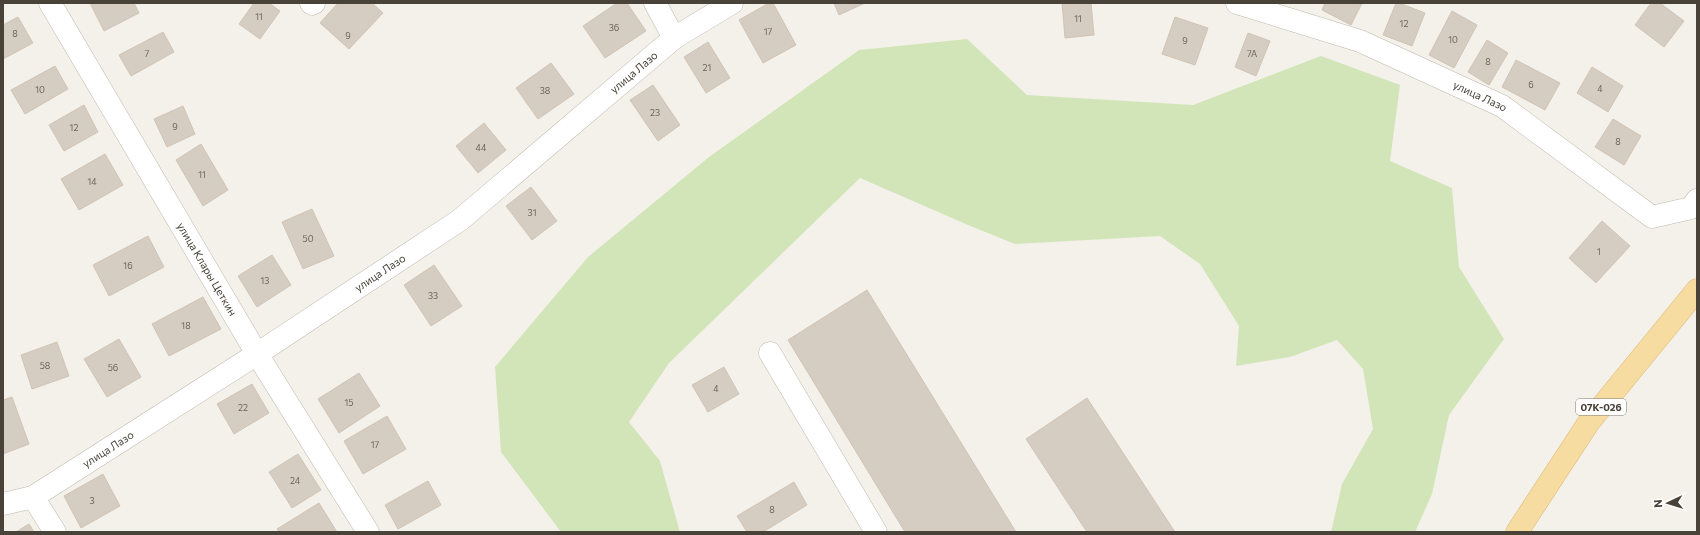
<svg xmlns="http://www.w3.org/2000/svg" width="1700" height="535" font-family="Commissioner,sans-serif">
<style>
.green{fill:#d2e5b8}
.building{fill:#d5cdc1;stroke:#d0c4b5}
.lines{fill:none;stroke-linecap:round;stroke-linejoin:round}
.minor-casing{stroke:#bfb9ae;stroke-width:23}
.major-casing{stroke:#dbb872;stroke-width:23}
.minor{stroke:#fff;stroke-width:22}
.major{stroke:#f7dca2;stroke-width:22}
.labels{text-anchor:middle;stroke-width:3;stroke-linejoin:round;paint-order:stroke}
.number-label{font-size:9px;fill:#6b655b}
.shield{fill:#fff;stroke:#7f7b74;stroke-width:1}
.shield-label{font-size:10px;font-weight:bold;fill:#484239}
.street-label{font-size:11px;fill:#484239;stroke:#fff}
</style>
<rect width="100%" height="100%" fill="#f4f1eb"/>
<polygon class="green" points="967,39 1027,95 1193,105 1321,56 1400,85 1390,161 1452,188 1459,267 1504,339 1449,415 1432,494 1415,532 1331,532 1342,484 1373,429 1363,369 1337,340 1290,357 1236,366 1239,326 1200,264 1160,236 1015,244 968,225 860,178 669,363 629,422 660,461 680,532 561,532 501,452 495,367 588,257 709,157 859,50"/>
<g class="building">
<polygon points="90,3 134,3 139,13 104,31"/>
<polygon points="254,3 269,3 280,11 260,39 239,24"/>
<polygon points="338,3 372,3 383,13 349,49 320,23"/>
<polygon points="617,3 627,3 646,31 605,58 583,26"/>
<polygon points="769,3 773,3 796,45 763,63 739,20"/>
<polygon points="834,3 865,3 839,15"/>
<polygon points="1062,3 1091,3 1094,35 1065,38"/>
<polygon points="1325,3 1362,3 1351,25 1322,10"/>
<polygon points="1396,3 1399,3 1425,13 1412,46 1383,35"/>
<polygon points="1651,3 1660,3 1684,21 1664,47 1635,25"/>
<polygon points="1452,11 1477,25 1454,68 1429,55"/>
<polygon points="18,17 33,43 3,59 3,25"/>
<polygon points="1175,17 1208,28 1195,65 1162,54"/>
<polygon points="163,32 174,52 131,76 119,55"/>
<polygon points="1248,33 1270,41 1256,76 1235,67"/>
<polygon points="1487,40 1508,53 1489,85 1468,72"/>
<polygon points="708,42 730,78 706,93 684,57"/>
<polygon points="1516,60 1560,83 1545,110 1502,87"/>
<polygon points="551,63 574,94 538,119 516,88"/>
<polygon points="55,66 68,89 25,114 11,90"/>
<polygon points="1592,67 1623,86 1608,112 1577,93"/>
<polygon points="653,85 680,125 658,141 630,100"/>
<polygon points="84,105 98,132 64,151 49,125"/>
<polygon points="183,106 195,134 167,147 154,119"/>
<polygon points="1613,119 1641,136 1624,165 1595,147"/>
<polygon points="484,123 506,150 478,173 456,146"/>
<polygon points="201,144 228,190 203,206 176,160"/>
<polygon points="105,154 123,185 79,210 61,179"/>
<polygon points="531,187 557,221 532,240 506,206"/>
<polygon points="312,209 334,256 303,269 282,222"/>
<polygon points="1602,221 1630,246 1596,283 1569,258"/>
<polygon points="148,236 164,267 109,296 93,265"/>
<polygon points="272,255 291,285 257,307 238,276"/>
<polygon points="434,265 462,306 431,326 404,285"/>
<polygon points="867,290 1016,532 905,532 788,340"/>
<polygon points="203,297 221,329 169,356 152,324"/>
<polygon points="119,339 141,377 107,397 84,359"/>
<polygon points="57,342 69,376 32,389 21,355"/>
<polygon points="724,367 739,394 708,412 692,385"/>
<polygon points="359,373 380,406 339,433 318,399"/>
<polygon points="252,384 269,413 234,434 217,404"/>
<polygon points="12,397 29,444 3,454 3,400"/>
<polygon points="1087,398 1175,532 1087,532 1026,439"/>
<polygon points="387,416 406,449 363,474 344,441"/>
<polygon points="298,454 321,490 292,508 269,472"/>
<polygon points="103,474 120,506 81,528 64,496"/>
<polygon points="428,481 441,505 398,529 385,505"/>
<polygon points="794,482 807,505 763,532 747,532 737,516"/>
<polygon points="319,503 337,532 279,532 277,529"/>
<polygon points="29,524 34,532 16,532"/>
</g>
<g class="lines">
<g class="minor-casing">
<g id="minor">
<path id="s1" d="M50,3l207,351 111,178"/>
<polyline points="311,3 312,4 314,3"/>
<polyline points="655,3 674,38"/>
<path id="s2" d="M1237,3l123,38 142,65 150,111 39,-9 6,-8"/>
<polyline points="770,353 876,532"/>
<polyline points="33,497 55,532"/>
<path id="s3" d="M3,504l30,-7 224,-143 203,-134 214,-182 58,-35"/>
</g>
</g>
<g class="major-casing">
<polyline id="major" points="1517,532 1589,422 1697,290"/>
</g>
<use href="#minor" class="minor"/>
<use href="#major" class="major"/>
</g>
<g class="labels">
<g class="number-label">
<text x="259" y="20">11</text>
<text x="1078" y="22">11</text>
<text x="1404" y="27">12</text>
<text x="614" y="31">36</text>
<text x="768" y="35">17</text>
<text x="15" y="37">8</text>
<text x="348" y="39">9</text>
<text x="1453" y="43">10</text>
<text x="1185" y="44">9</text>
<text x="147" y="57">7</text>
<text x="1252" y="57">7А</text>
<text x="1488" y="65">8</text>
<text x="707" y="71">21</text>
<text x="1531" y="88">6</text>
<text x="1600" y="92">4</text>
<text x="40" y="93">10</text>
<text x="545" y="94">38</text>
<text x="655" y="116">23</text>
<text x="175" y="130">9</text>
<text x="74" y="131">12</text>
<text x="1618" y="145">8</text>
<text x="481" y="151">44</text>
<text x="202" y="178">11</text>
<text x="92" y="185">14</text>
<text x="532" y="216">31</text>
<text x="308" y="242">50</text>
<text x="1599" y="255">1</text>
<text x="128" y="269">16</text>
<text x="265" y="284">13</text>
<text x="433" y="299">33</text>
<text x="186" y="329">18</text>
<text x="45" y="369">58</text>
<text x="113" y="371">56</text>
<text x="716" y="392">4</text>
<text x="349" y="406">15</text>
<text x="243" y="411">22</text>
<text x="375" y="448">17</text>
<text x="295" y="484">24</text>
<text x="92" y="504">3</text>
<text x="772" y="513">8</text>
</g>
<rect class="shield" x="1576" y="399" width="50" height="16" rx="3"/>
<g class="shield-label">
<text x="1601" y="411">07К-026</text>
</g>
<g class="street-label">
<text dy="4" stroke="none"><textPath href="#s3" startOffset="768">улица Лазо</textPath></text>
<text dy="4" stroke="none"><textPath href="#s2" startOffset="261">улица Лазо</textPath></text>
<text dy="4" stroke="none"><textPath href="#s1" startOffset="309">улица Клары Цеткин</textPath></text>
<text dy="4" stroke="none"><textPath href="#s3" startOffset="444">улица Лазо</textPath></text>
<text dy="4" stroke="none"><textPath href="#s3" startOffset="120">улица Лазо</textPath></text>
</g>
</g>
<rect width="1700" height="535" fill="none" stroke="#484239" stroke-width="8"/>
<g transform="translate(1668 503) rotate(266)" stroke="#ffffff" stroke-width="3" paint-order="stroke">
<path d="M0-3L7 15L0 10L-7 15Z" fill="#484239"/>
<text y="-6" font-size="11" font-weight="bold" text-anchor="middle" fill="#484239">N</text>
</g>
</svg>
